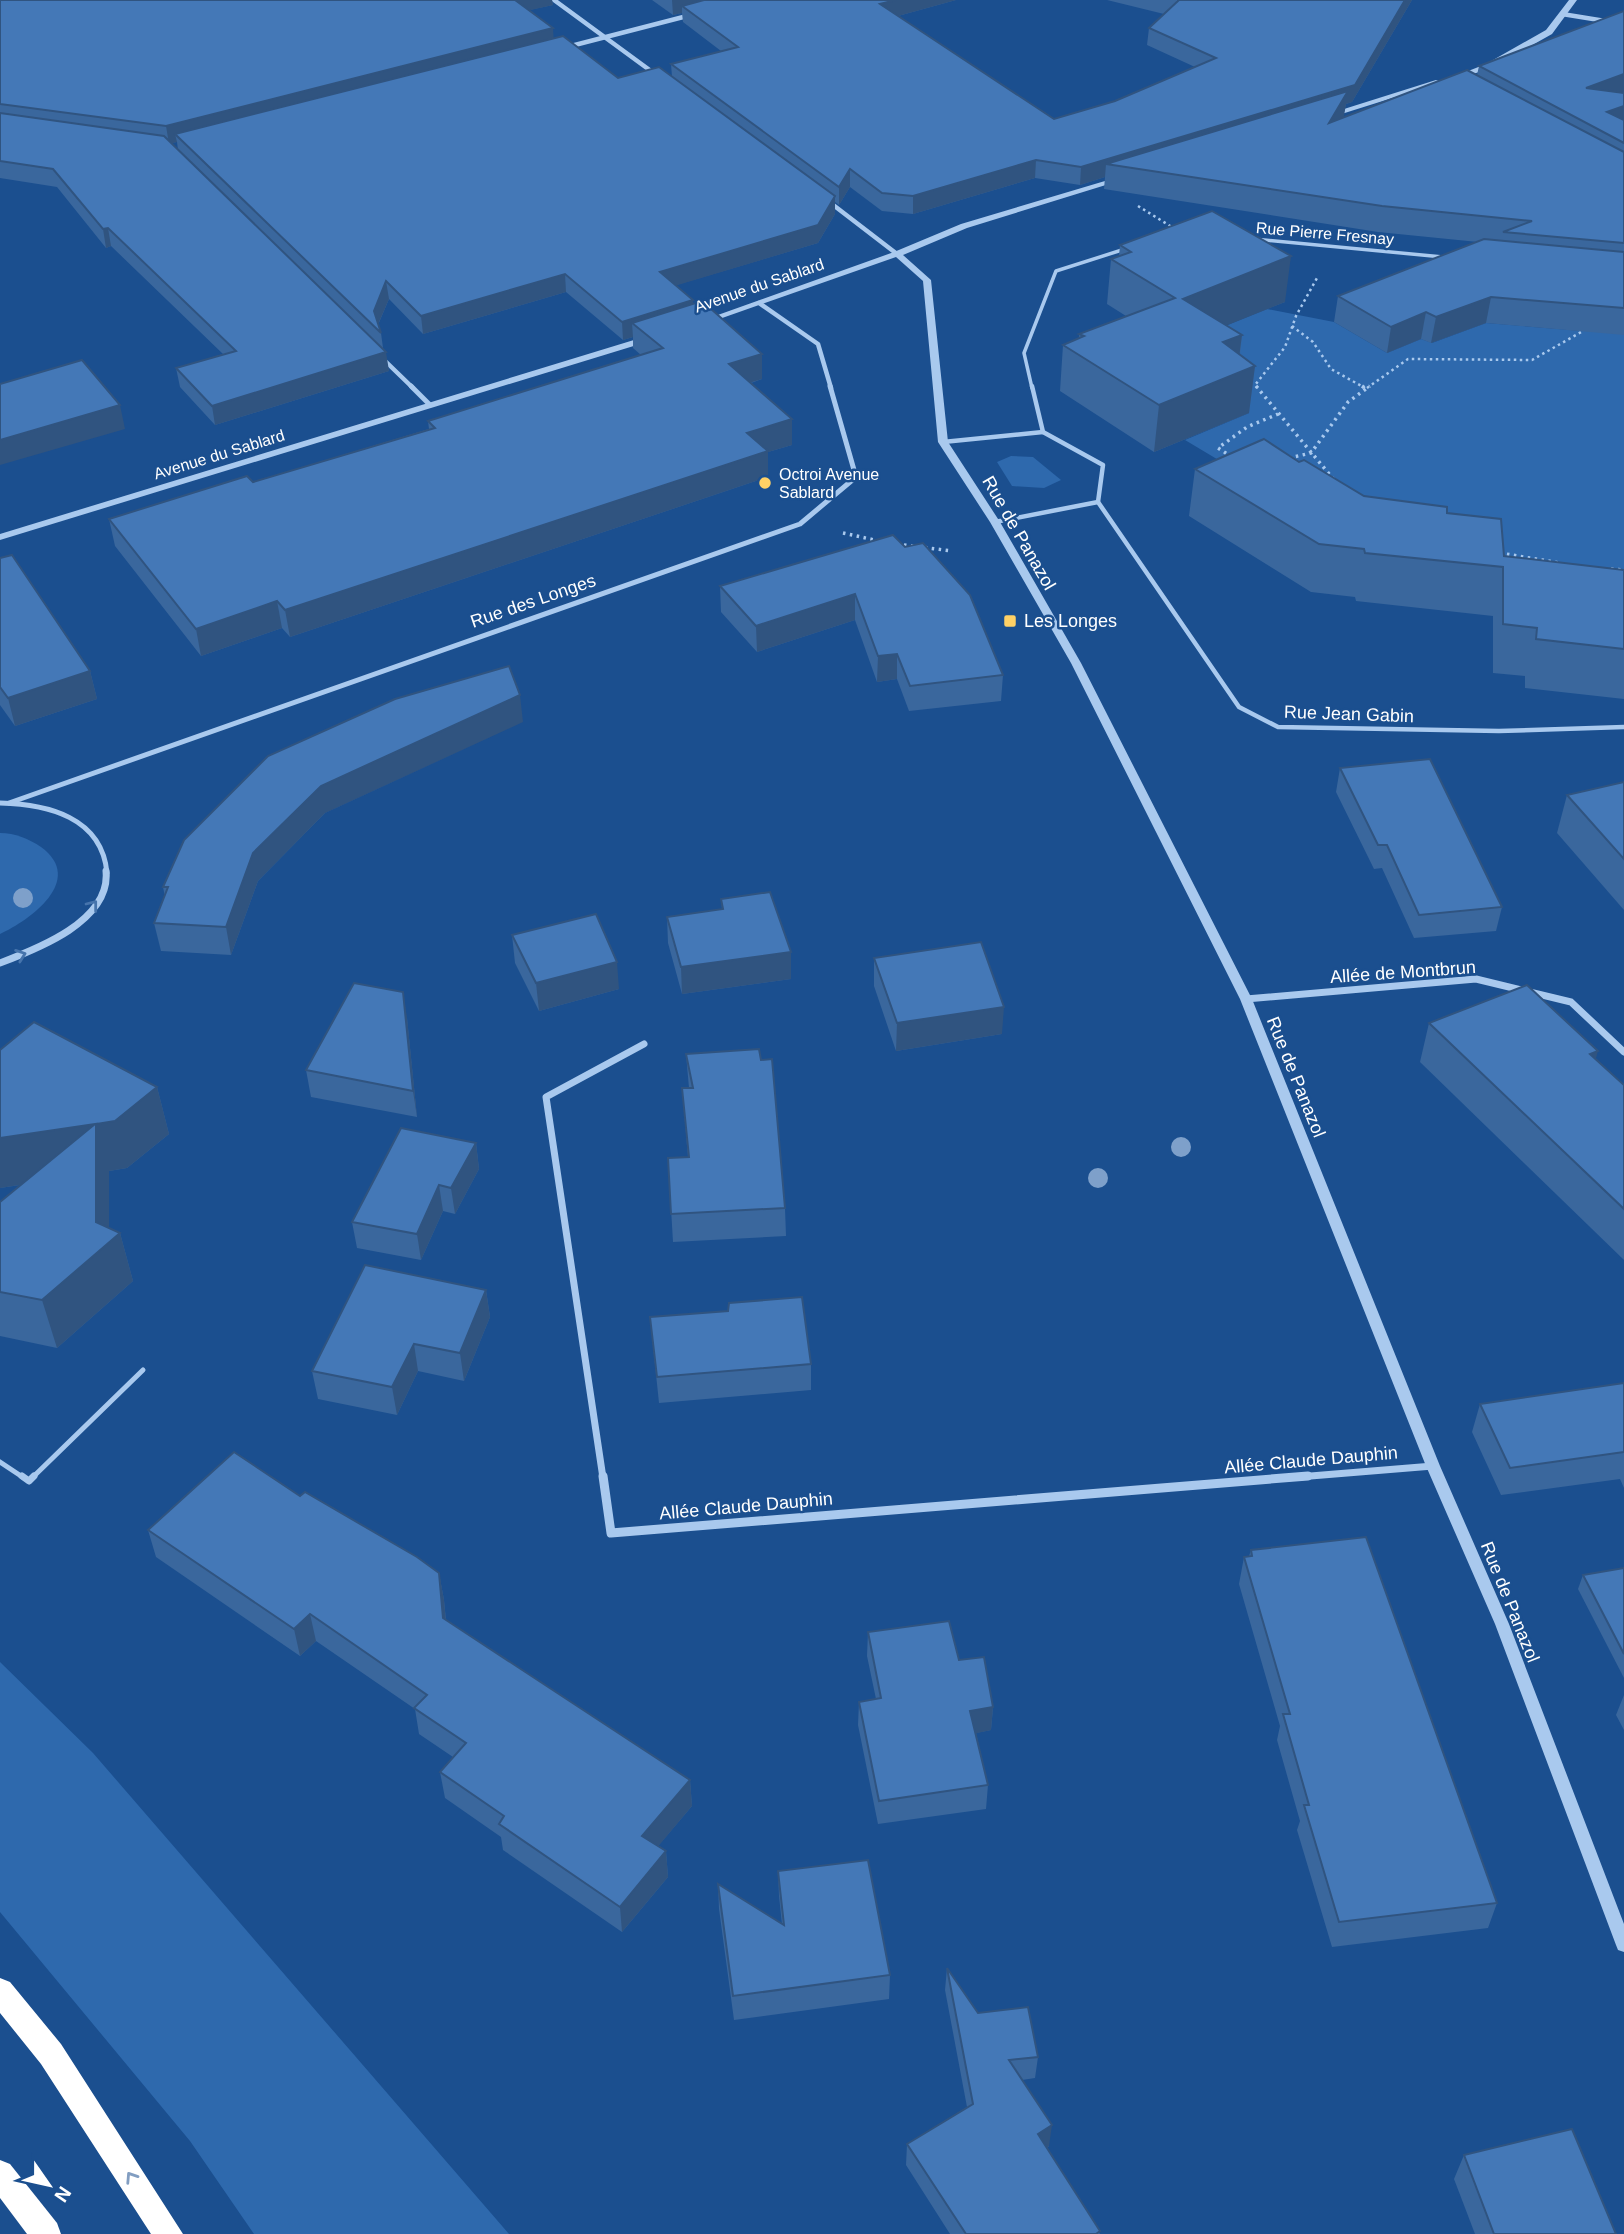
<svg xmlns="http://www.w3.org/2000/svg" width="1624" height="2234" font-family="Helvetica,sans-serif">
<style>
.green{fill:#2e69ad}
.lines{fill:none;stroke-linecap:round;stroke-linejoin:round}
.path-far1{stroke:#a9c9ee;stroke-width:2.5;stroke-dasharray:2.5 3.5;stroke-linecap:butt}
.path{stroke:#a9c9ee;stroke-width:3.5;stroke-dasharray:2.5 4.5;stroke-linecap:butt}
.service-far3{stroke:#a9c9ee;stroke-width:3.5}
.service-far2{stroke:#a9c9ee;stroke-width:4.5}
.service-far1{stroke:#a9c9ee;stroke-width:5}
.service{stroke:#a9c9ee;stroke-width:7}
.minor-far3{stroke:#a9c9ee;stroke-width:4.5}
.minor-far2{stroke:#a9c9ee;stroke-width:5}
.minor-far1{stroke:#a9c9ee;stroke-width:7}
.minor{stroke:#a9c9ee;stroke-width:9}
.tertiary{fill:#a9c9ee;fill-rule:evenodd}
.motorway{fill:#fff;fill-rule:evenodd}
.tree{fill:#7ea0ca}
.wall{fill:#3a679d;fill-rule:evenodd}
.shaded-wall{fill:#305480}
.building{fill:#4478b7;stroke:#305480;stroke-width:2}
.oneway{stroke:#4674ac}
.oneway2{stroke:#829ec1}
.poi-dot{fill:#ffd166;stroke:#1b4f8f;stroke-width:2.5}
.labels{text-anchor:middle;stroke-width:5;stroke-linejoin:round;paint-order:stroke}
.far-street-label{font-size:16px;fill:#fff;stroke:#1b4f8f}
.far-poi-label{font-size:16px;fill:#fff;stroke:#1b4f8f;text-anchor:start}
.street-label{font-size:18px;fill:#fff;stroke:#1b4f8f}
.poi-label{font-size:18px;fill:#fff;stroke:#1b4f8f;text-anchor:start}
</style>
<rect width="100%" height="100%" fill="#1b4f8f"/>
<g class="green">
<polygon points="1267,309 1334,322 1387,353 1421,339 1432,343 1486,323 1583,331 1624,329 1624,620 1297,507 1185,440 1249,413 1178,345"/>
<polygon points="1011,456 1033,457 1061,480 1044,488 1012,486 997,462"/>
<path d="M0,833c15,0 29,6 41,14 45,33 -11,73 -41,87z"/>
<polygon points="0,1662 93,1753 509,2234 254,2234 190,2141 0,1912"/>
</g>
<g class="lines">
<g class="path-far1">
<polyline points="1138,206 1175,229"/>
<polyline points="1292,326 1313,342 1331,369 1365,388"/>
<polyline points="1258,388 1255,385 1285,347 1296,316 1317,278"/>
<polyline points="1367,388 1408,359 1532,360 1583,331"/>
</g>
<g class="path">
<polyline points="1256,386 1335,481"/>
<polyline points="1362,386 1366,389"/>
<polyline points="1232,457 1218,448 1247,427 1278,414"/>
<polyline points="1289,458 1311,453 1348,402 1370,386"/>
<polyline points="843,533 879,541"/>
<polyline points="897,544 952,551"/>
<polyline points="1500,553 1560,563"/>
<polyline points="1611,569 1624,570"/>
</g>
<g class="service-far3">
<polyline points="1254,239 1443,257"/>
<polyline points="1032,388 1024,353 1056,271 1125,249"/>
</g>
<g class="service-far2">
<polyline points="1032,386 1043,432 1103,465 1098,502 1239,707 1278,727 1499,731 1624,727"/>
<polyline points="943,442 1043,432"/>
<polyline points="995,522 1098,502"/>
</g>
<g class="service-far1">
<polyline points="0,1462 24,1478"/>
<polyline points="32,1478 143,1370"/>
</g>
<polyline class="service" points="22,1476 29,1481 34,1476"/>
<g class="minor-far3">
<polyline points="554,0 655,74"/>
<polyline points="1562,14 1624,24"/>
<polyline points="567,47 691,15"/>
<polyline points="828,201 897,254"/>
<polyline points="759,303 818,344 831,388"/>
<polyline points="381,357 413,388"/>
</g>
<g class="minor-far2">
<polyline points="411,386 430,405"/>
<path d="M0,803c47,1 102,14 107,70"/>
<polyline points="9,803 800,524 856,477 830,386"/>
</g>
<g class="minor-far1">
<path d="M0,963c37,-14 111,-42 106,-92"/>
<polyline points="1246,999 1476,979 1571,1002 1624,1052"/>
<polyline points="603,1478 546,1097 644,1044"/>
<polyline points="1286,1478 1433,1466"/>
</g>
<polyline class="minor" points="603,1476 611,1533 1308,1476"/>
<g class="tertiary">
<polygon points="1569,0 1577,0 1552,34 1492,68 1457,79 1453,77 1486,64 1546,30"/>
<polygon points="1436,80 1443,82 1332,117 1325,115"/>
<polygon points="1115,178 1122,180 967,228 903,255 931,280 948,442 1000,522 1081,663 1252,999 1440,1466 1509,1624 1624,1924 1624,1952 1618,1950 1616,1945 1495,1624 1426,1466 1240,999 1071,663 990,522 938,442 923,281 896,257 708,323 701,321 894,252 961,224"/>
<polygon points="647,336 650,337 650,341 0,540 0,534"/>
</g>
<g class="motorway">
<polygon points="0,1978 10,1982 61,2044 183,2234 151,2234 41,2064 0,2013"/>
<polygon points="0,2160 10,2164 57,2223 61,2234 27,2234 0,2198"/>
</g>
</g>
<g class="tree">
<circle cx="23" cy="898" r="10"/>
<circle cx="1181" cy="1147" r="10"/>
<circle cx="1098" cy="1178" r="10"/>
</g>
<g class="wall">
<path d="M0,0h552l1,5 -24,5 24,18v10l65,40 54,-1 -1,-13 50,-13 -38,-29 -1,-9 -9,2 -21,-15h304l-58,16 156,103 61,-18 80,-34 -48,-22 2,-17 15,-14 -57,-14h305l-60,102 -6,2 -3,13 134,-42 2,-9 145,-55v324l-138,-12 -55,20 -10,-4 -34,14 -53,-31 4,-26 140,-54 -100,-10 -274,-43 1,-12 -25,8 -45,-7 -122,36 -31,-3 -32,-24 -11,18 -4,-3v12l-17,29 -142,42 86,94 -11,4 41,36v26l-24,7v25l-478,160 -8,-9 -81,28 -86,-110 -6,-27 144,-37 176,-53 -1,-8 213,-66 -8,-7v-11l-10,3 -57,-48 -143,42 -34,-35 -11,26 3,8 2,15 6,23 -174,54 -35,-38 -4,-19 47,-14 -112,-108 -5,2 -49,-61 -57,-9zM177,142l1,8 -7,-7z"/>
<polygon points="1120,245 1285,302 1226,325 1242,335 1240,355 1255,366 1249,413 1154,452 1060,391 1063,345 1079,338 1079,334 1126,316 1107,304 1111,259 1119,256"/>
<polygon points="1299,462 1364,496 1447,513 1504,556 1624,570 1624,699 1525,688 1525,676 1493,673 1493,616 1356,601 1355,597 1311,592 1189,516 1195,469"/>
<polygon points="893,535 1003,675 1001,701 909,711 897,679 877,682 855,620 757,652 721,612 720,586"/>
<polygon points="0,558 90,671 97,699 15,726 0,705"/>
<polygon points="523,722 325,813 258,881 231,955 161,951 154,923 165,897 163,887"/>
<polygon points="1340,768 1502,907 1496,931 1414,938 1382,868 1374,869 1336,792"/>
<polygon points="1624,782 1624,910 1557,833 1567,795"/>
<polygon points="721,899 791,979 682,994 668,943 667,917 722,909"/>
<polygon points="512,935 619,989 539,1011 515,963"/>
<polygon points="874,958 1002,1034 896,1051 874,986"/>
<polygon points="407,1018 417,1117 311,1097 306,1070"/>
<polygon points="1429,1023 1596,1059 1624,1085 1624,1260 1420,1062"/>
<polygon points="0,1050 157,1087 169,1134 127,1168 109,1171 109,1228 120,1233 133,1281 57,1348 0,1336 0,1202 20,1185 0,1188"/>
<polygon points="686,1054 785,1208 786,1236 673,1242 668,1158 688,1157 682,1088 689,1088"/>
<polygon points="476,1143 479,1169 455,1214 443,1211 421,1260 357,1248 352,1222"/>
<polygon points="486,1290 490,1317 464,1381 418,1371 397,1415 318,1399 312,1371"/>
<polygon points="728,1311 811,1364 811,1390 659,1403 650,1317"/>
<polygon points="1624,1383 1624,1488 1620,1479 1501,1495 1472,1432 1480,1404"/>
<polygon points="300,1496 439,1573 444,1600 446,1620 690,1780 692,1806 658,1846 666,1851 668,1877 622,1932 503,1850 501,1837 445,1798 440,1772 453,1757 419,1734 415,1709 316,1641 300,1656 156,1557 148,1530"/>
<polygon points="1251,1550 1497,1903 1488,1928 1332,1947 1297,1830 1300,1821 1277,1740 1280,1726 1239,1584 1244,1557 1249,1556"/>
<polygon points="1624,1568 1624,1678 1578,1589 1583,1575"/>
<polygon points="868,1632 959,1660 993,1707 991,1730 976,1733 988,1785 986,1809 878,1824 858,1725 859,1702 876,1699 867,1656"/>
<polygon points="1624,1695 1624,1730 1616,1715"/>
<polygon points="778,1871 890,1975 889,1999 734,2020 719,1909 718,1884 782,1924 779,1896"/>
<polygon points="947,1968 978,2013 1038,2057 1035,2078 1022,2080 1049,2146 1047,2148 1100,2234 950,2234 906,2165 907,2144 967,2107 945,1990"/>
<polygon points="1464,2155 1616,2234 1475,2234 1454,2179"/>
</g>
<g class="shaded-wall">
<polygon points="512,0 552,0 553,5 513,14"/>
<polygon points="672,0 733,0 682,6 682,13 673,15"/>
<polygon points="896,0 956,0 880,21 880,4"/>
<polygon points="1405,0 1412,0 1352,102 1346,104 1344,116 1326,148 1106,164 1105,177 1080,185 1081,167"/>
<polygon points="553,28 554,45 175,134 177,142 169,144 166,126"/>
<polygon points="1624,74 1624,96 1586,88"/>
<polygon points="1624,106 1624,129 1607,112"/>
<polygon points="1036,160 1035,178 913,214 913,196"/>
<polygon points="850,169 850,187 839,205 839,187"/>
<polygon points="835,196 835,214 818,243 661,290 660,272"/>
<polygon points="108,228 111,246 106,248 103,229"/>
<polygon points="1291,256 1285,302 1178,345 1183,299"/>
<polygon points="565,274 566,292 423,334 421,316"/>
<polygon points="386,281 389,299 376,329 374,311"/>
<polygon points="1491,297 1486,323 1431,343 1436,317"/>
<polygon points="693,300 693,318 632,323 633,337 623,340 622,322"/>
<polygon points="1426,312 1421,339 1387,353 1391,327"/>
<polygon points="1242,335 1237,373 1255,366 1249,413 1154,452 1159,405 1223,342"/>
<polygon points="386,352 389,371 215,425 212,406"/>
<polygon points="762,354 762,379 729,389 729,364"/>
<polygon points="120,405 125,429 0,465 0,440"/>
<polygon points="792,419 792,445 768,452 768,477 290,637 285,610 747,433"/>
<polygon points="855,594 855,620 757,652 756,626"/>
<polygon points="277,601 282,628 201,656 196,629"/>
<polygon points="897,654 897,679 877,682 878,656"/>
<polygon points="90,671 97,699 15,726 8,698"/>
<polygon points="520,695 523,722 325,813 258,881 231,955 226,927 253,853 321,786"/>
<polygon points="791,952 791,979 682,994 681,967"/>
<polygon points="617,962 619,989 539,1011 536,983"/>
<polygon points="403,992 407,1018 417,1117 413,1091"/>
<polygon points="1004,1007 1002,1034 896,1051 897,1023"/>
<polygon points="1598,1051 1587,1090 1590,1054"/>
<polygon points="157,1087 169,1134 127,1168 109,1171 109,1243 120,1233 133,1281 57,1348 42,1300 96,1222 96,1173 0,1188 0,1138 96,1124"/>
<polygon points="476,1143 479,1169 455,1214 451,1188"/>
<polygon points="439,1185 443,1211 421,1260 417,1234"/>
<polygon points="486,1290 490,1317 464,1381 460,1353"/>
<polygon points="414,1344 418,1371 397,1415 392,1387"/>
<polygon points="439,1573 444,1600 448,1645 443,1618"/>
<polygon points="310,1614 316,1641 300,1656 294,1629"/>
<polygon points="993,1707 991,1730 969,1735 970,1711"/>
<polygon points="690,1780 692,1806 645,1862 642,1836"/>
<polygon points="666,1851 668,1877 622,1932 620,1907"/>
<polygon points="1052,2125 1049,2146 1035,2155 1038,2134"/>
</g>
<g class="building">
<polygon points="0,0 515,0 553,28 166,126 0,104"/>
<polygon points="704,0 896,0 880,4 1054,119 1115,101 1216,58 1149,28 1179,0 1177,0 1405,0 1355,85 1081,167 1036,160 913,196 882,193 850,169 839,187 671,64 738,47 682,6"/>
<polygon points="1624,11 1624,74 1586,88 1624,93 1624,106 1607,112 1624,120 1624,143 1479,66"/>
<polygon points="563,36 618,78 659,67 835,196 818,225 660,272 693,300 622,322 565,274 421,316 386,281 374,311 381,333 175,134"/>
<polygon points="1467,70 1624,152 1624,243 1503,232 1532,221 1382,206 1106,164 1348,91 1329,123"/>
<polygon points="0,113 164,136 386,352 212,406 176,368 236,351 108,228 103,229 53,169 0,161"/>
<polygon points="1212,211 1291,256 1183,299 1242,335 1223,342 1255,366 1159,405 1063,345 1084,336 1079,334 1175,298 1111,259 1131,252 1120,245"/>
<polygon points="1484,239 1624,252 1624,308 1491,297 1436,317 1426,312 1391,327 1338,296"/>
<polygon points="702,301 762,354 729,364 792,419 747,433 768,451 285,610 277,601 196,629 109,519 247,476 253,482 435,428 428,421 663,348 632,323"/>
<polygon points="82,360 120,405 0,440 0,384"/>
<polygon points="1264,439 1299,462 1304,460 1364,496 1447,507 1447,513 1501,519 1504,556 1624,570 1624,649 1536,639 1537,628 1503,624 1503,567 1365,553 1364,549 1319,544 1195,469"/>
<polygon points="893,535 905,547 923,543 970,595 1003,675 910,686 897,654 878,656 855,594 756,626 720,586"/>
<polygon points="12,555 90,671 8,698 0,687 0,558"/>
<polygon points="509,666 520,695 321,786 253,853 226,927 154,923 168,887 163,887 184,840 268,756 395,699"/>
<polygon points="1430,759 1502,907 1419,915 1387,845 1378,845 1340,768"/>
<polygon points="1624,782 1624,859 1567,795"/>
<polygon points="770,892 791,952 681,967 667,917 723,909 721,899"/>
<polygon points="596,914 617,962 536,983 512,935"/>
<polygon points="981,942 1004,1007 897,1023 874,958"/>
<polygon points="354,983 403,992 413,1091 306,1070"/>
<polygon points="1527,985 1598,1051 1590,1054 1624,1085 1624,1209 1429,1023"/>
<polygon points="34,1022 157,1087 115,1121 96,1124 96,1222 120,1233 42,1300 0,1292 0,1202 95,1124 0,1138 0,1050"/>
<polygon points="759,1049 761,1060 772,1059 785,1208 671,1214 668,1158 689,1157 682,1088 693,1088 686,1054"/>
<polygon points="401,1128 476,1143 451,1188 439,1185 417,1234 352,1222"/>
<polygon points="365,1265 486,1290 460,1353 414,1344 392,1387 312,1371"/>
<polygon points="802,1297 811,1364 657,1377 650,1317 728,1311 729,1303"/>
<polygon points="1624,1383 1624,1452 1510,1468 1480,1404"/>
<polygon points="234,1452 300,1496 305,1492 417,1557 439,1573 443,1618 690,1780 642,1836 666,1851 620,1907 499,1824 504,1816 440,1772 466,1743 414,1708 427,1695 310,1614 294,1629 148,1530"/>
<polygon points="1366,1537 1497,1903 1339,1922 1304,1805 1309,1805 1283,1714 1290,1714 1244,1557 1252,1556 1251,1550"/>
<polygon points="1624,1568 1624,1654 1583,1575"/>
<polygon points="949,1621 959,1660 984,1657 993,1707 970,1711 988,1785 879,1801 859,1702 881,1698 868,1632"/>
<polygon points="868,1860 890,1975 733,1996 718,1884 784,1925 778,1871"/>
<polygon points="947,1968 978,2013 1028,2007 1038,2057 1009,2060 1052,2125 1038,2134 1100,2231 1096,2234 966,2234 907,2144 973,2104"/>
<polygon points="1572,2129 1616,2234 1494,2234 1464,2155"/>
</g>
<defs><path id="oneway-chevron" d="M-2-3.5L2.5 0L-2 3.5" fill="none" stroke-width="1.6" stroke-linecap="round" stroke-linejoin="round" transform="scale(1.75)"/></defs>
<g class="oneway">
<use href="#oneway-chevron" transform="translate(93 905) rotate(-52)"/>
<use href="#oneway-chevron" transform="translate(21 955) rotate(-20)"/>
</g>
<use class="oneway2" href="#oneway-chevron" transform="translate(131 2177) rotate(-123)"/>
<g class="poi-dot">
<circle cx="765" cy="483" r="7"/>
<rect x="1003" y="614" width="14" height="14" rx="3.5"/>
</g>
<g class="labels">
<g class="far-street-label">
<text transform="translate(1325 233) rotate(5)" y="6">Rue Pierre Fresnay</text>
<text transform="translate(759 285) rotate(-19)" y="6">Avenue du Sablard</text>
<text transform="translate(219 454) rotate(-17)" y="6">Avenue du Sablard</text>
</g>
<g class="far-poi-label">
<text x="779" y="480">Octroi Avenue<tspan x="779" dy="18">Sablard</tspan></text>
</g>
<g class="street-label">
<text transform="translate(1019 533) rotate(60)" y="6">Rue de Panazol</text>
<text transform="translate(533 601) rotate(-19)" y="6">Rue des Longes</text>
<text transform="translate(1349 714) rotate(2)" y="6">Rue Jean Gabin</text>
<text transform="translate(1403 972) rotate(-4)" y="6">Allée de Montbrun</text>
<text transform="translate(1296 1077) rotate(68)" y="6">Rue de Panazol</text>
<text transform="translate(1311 1460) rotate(-5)" y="6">Allée Claude Dauphin</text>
<text transform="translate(746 1506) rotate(-5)" y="6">Allée Claude Dauphin</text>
<text transform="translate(1510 1602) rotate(68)" y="6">Rue de Panazol</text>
</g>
<g class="poi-label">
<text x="1024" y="627">Les Longes</text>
</g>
</g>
<g transform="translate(49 2185) rotate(124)" stroke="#1b4f8f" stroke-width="5" paint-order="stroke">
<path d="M0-5L12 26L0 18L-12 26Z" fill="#ffffff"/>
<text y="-10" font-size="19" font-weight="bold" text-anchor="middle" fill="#ffffff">N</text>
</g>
</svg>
